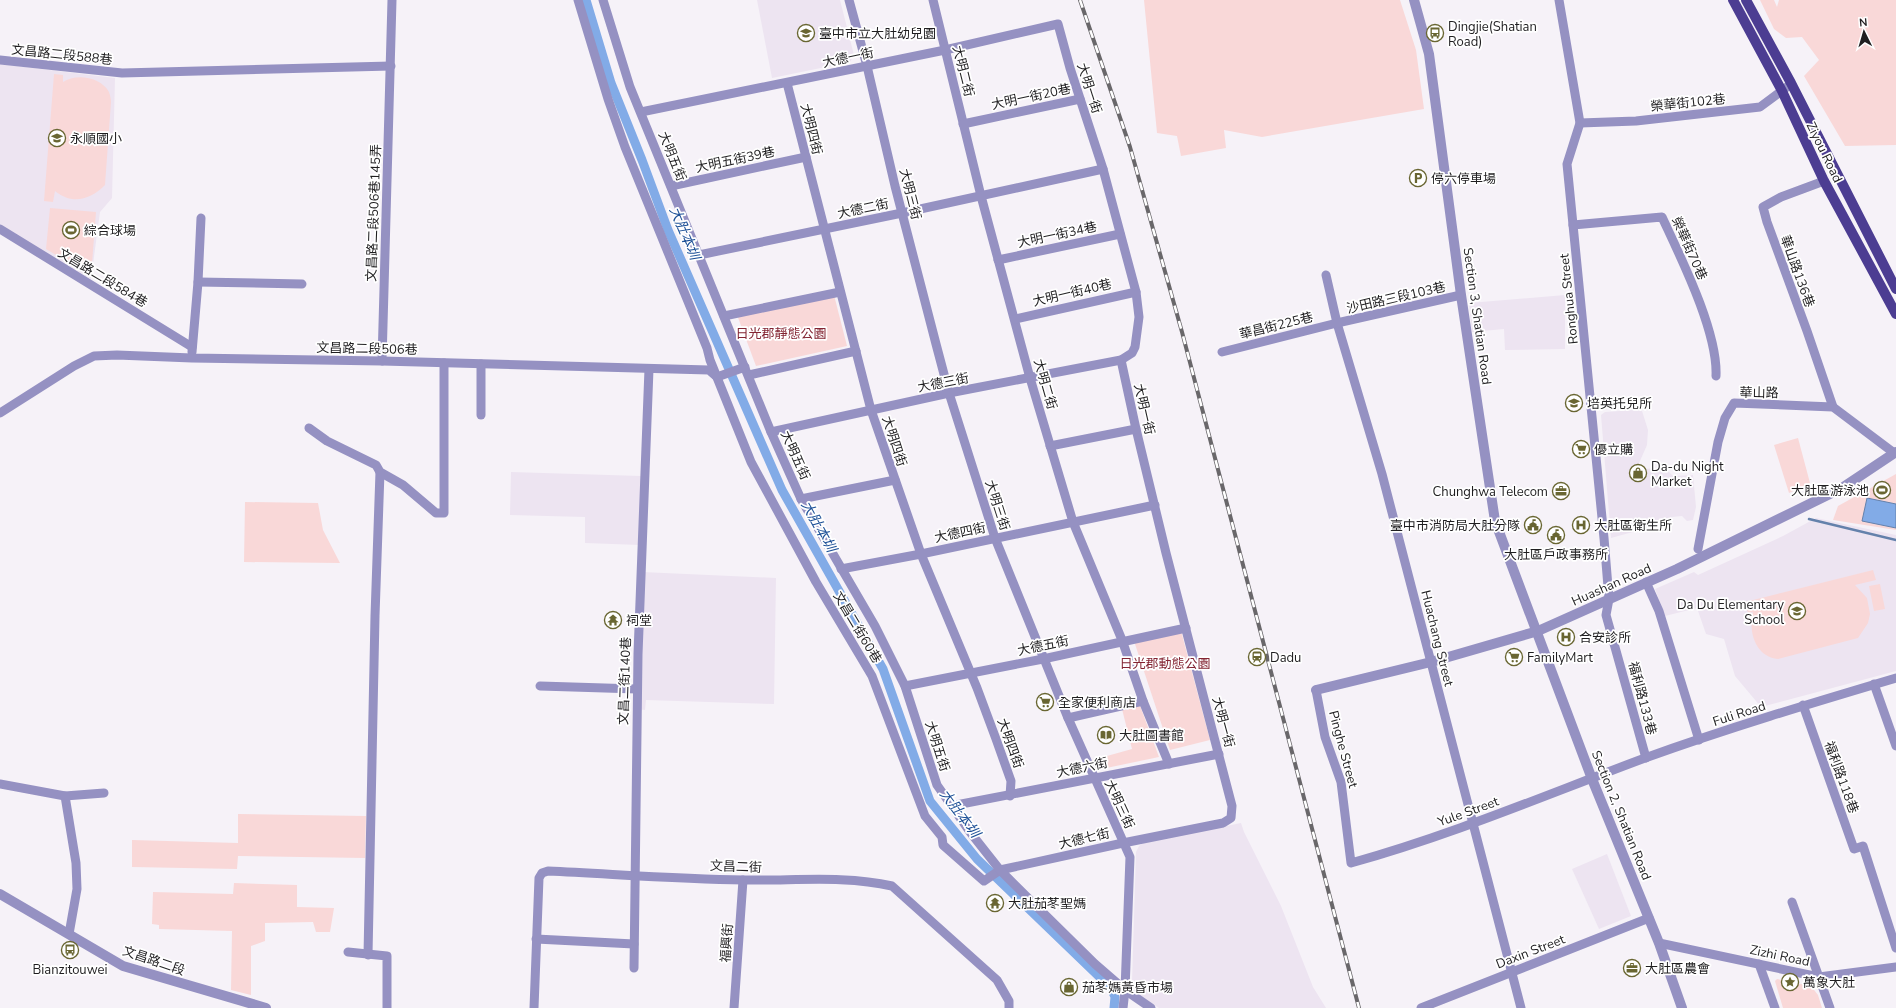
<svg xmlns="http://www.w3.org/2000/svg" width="1896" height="1008" font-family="'Nunito Sans','Noto Sans TC',sans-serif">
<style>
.built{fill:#ede4f1}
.green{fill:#f9d8d8}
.water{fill:#82abe7;stroke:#6481ab}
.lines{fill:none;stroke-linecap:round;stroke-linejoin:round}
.stream{stroke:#6481ab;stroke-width:2.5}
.canal{stroke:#82abe7;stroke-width:9}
.minor{stroke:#9591c2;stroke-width:9}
.tertiary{stroke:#9591c2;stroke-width:10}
.primary{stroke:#4c3d92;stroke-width:10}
.rail-casing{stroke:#69676a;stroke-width:4}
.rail{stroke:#fff;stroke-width:2.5;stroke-dasharray:8;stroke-linecap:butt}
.labels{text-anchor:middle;stroke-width:3.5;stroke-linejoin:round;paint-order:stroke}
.poi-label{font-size:13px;fill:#1f1e20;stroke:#fff;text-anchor:start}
.street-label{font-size:13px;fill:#1f1e20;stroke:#fff}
.park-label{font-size:13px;fill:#832432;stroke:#fff}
.water-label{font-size:14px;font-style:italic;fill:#1d5097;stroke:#fff}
</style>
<rect width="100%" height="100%" fill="#f6f2f8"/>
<g class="built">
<polygon points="757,0 840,0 854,55 850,62 772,78"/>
<polygon points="0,64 115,78 112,198 100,212 91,279 0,226"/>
<polygon points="1565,295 1565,349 1505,350 1504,329 1472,332 1469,303"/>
<polygon points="1634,410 1642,411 1648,430 1647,445 1636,470 1664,467 1673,476 1693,475 1696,507 1693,520 1687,521 1682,516 1672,517 1669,522 1611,538 1601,415 1605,412"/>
<polygon points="511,472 641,476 640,545 585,543 585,517 510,515"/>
<polygon points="1816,518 1896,535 1896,671 1761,707 1735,676 1724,639 1706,634 1697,608 1665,616 1655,589 1694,572 1698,575 1783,536"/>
<polygon points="642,572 776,578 774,704 646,700 645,710 637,709"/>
<polygon points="1241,823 1244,832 1281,906 1313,987 1326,1008 1159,1008 1139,995 1132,982 1136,852 1139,846 1143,843"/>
<polygon points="1607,854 1631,916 1599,929 1572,869"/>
</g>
<g class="green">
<polygon points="1144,0 1400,0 1416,50 1424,109 1262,137 1224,130 1226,148 1181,156 1177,136 1157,133"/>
<polygon points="1760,0 1774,0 1777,7 1779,0 1896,0 1896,145 1845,146 1804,76 1819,60 1802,37 1786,38 1774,29"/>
<path d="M54,74l9,1v7c13,-9 38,-5 46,10 1,3 2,7 2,10l-6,83c-15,15 -33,20 -50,6l-2,11 -9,-1z"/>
<polygon points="50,208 96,212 91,276 46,249"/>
<polygon points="834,295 847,346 756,366 737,315"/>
<polygon points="1798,438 1810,483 1789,493 1774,445"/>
<polygon points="1896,474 1896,530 1833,520 1838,506"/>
<polygon points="245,502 318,503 323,530 340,563 244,562"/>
<path d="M1873,570l3,10 -21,5 12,13 3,16 -2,9 -10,15 -80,21c-23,-2 -30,-28 -25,-47l-5,1 -3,-11z"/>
<polygon points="1880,584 1885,609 1874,611 1869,586"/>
<polygon points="1181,631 1210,740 1170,750 1134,641"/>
<polygon points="1139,703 1159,757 1092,771 1089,761 1132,749 1122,709"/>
<polygon points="238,814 366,816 365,858 238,856 237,869 132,867 132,840 238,843"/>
<polygon points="234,883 297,885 297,907 334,908 330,932 316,932 313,922 265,923 265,941 251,946 251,995 231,990 232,931 159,929 159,925 152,924 153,892 233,894"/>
<polygon points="1777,979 1811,986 1818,995 1822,1008 1783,1008 1775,981"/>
</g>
<polygon class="water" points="1867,498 1896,504 1896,528 1862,521"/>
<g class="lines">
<polyline class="stream" points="1809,519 1896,540"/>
<polyline class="canal" points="586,0 611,83 642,160 668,230 782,490 883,669 930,801 977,859 1111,988 1115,997 1114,1008"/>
<g class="minor">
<polyline points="578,0 608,99 625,147 707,348 710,360 751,462 816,582 872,676 925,816 942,837 943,845 984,881 1000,870 1123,843 1223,823 1231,818 1232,806 1166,553 1136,429 1121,360"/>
<polyline points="603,0 630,87 771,432 801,499 875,626 905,686 937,785 970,832 1000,870 1029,899 1095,964 1125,990 1151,1008"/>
<polyline points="849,0 867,66 895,186 936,344 949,393 995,538 1068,718 1130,857 1125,990 1123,1008"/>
<polyline points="933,0 981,196 1030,378 1073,522 1122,640 1143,701 1169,764"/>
<polyline points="1559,0 1580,123 1567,164 1604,538 1609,599 1606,615 1646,758"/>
<polyline points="0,60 122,73 391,66"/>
<polyline points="787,83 871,410 921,554 977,688 996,739 1011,781 1010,796"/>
<polyline points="641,112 945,50 1058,24 1070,68 1103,169 1136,292 1139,317 1135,347 1132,353 1121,360 949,393 771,432"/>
<polyline points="1580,123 1636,121 1760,107 1791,84"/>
<polyline points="963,124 1080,99"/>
<polyline points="1824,181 1781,197 1763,207 1767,222 1807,331 1833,407"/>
<polyline points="671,186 806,157"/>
<path d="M1573,225l89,-8c19,41 56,115 54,159"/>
<polyline points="0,229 192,347"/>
<polyline points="699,255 902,213 1103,169"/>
<polyline points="998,260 1120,234"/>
<polyline points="1326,275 1337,323 1382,474 1521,1008"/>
<polyline points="198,282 302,284"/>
<polyline points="724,316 840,292"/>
<polyline points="1015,319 1136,292"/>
<polyline points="192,352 198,282 201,218"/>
<polyline points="1222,352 1337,323 1461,295"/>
<polyline points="382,361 392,0"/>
<polyline points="481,364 481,415"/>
<polyline points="749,375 856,351"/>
<polyline points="717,377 745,367"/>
<polyline points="0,413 74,366 94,356 117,355 192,358 382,361 709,370 716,376"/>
<polyline points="309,428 327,441 376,465 380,472 403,485 436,513 444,513 444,363"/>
<polyline points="1050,446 1136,429"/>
<polyline points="801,499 895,480"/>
<polyline points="1698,549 1718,442 1725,418 1734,403 1833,407 1894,453"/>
<polyline points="841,569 921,554 1155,505"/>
<polyline points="1646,582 1659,611 1699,740"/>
<polyline points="1874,684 1896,746"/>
<polyline points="540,686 637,689"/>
<polyline points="905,686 1043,659 1186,628"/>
<path d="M1316,690l9,47 16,45 10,81c101,-28 197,-69 294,-105 83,-30 167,-55 251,-80"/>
<polyline points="1803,705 1854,849 1863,846 1896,948"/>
<polyline points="1068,718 1143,701"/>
<polyline points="0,784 65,796 104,793"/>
<polyline points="65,796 76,863 77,889 69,934"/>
<polyline points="951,806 1219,754"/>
<polyline points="1792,902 1830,1008"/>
<polyline points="536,939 634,944"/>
<polyline points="1659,943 1819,977 1896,967"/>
<polyline points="348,952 387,956 387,1008"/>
<polyline points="368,955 375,616 380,472"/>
<polyline points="1759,964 1775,1008"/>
<polyline points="634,968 638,654 649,369"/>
<path d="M534,1008l5,-130 3,-5 6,-2c65,3 131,8 196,9 49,1 101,-5 148,6l105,94 12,21v7"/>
<polyline points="734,1008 743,880"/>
<polyline points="1421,1008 1649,918"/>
</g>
<g class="tertiary">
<polyline points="1414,0 1429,54 1461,295 1495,521 1592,779 1659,943 1682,1008"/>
<polyline points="1316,690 1431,662 1538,631 1677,569 1842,488 1896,452"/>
<polyline points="0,894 123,966 266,1008"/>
</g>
<g class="primary">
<polyline points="1733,0 1782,91 1824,181 1896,314"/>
<polyline points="1746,0 1791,83 1896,289"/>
</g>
<g class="rail-casing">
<polyline id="rail" points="1080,0 1130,147 1182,332 1359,1008"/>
</g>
<use href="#rail" class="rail"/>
</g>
<defs>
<g id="school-ring" transform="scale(0.9)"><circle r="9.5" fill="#fff" stroke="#696632" stroke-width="1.5"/><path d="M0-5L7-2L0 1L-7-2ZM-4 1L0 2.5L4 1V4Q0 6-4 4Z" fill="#696632"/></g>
<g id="bus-ring" transform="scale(0.9)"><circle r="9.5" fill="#fff" stroke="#696632" stroke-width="1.5"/><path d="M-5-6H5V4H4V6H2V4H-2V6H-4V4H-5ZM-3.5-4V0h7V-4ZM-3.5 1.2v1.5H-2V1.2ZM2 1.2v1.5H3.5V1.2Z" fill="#696632"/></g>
<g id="parking-ring" transform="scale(0.9)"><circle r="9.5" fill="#fff" stroke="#696632" stroke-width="1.5"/><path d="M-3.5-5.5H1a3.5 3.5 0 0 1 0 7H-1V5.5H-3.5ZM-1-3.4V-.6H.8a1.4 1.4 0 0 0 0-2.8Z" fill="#696632"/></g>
<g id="stadium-ring" transform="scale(0.9)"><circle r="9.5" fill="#fff" stroke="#696632" stroke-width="1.5"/><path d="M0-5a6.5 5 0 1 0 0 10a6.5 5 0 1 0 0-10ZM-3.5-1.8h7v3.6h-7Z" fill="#696632"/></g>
<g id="supermarket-ring" transform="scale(0.9)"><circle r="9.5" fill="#fff" stroke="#696632" stroke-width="1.5"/><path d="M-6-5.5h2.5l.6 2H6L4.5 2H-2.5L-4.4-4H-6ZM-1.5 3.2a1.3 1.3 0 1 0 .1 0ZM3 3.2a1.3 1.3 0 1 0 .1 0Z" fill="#696632"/></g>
<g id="shop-ring" transform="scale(0.9)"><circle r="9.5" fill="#fff" stroke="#696632" stroke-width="1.5"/><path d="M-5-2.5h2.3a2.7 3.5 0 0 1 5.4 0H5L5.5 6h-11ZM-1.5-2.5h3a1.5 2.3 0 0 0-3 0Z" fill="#696632"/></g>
<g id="office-ring" transform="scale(0.9)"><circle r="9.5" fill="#fff" stroke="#696632" stroke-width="1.5"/><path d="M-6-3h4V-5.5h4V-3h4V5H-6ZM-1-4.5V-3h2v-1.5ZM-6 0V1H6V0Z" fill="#696632"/></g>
<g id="civic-ring" transform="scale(0.9)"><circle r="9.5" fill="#fff" stroke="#696632" stroke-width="1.5"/><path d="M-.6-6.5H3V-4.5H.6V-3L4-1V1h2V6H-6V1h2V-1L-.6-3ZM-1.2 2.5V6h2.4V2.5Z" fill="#696632"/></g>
<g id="hospital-ring" transform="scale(0.9)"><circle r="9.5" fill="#fff" stroke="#696632" stroke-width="1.5"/><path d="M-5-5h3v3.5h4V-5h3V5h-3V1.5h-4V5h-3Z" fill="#696632"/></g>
<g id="temple-ring" transform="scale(0.9)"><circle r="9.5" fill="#fff" stroke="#696632" stroke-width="1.5"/><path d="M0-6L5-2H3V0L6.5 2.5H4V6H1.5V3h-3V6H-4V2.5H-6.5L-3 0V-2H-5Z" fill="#696632"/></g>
<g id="station-ring" transform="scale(0.9)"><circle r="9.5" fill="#fff" stroke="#696632" stroke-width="1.5"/><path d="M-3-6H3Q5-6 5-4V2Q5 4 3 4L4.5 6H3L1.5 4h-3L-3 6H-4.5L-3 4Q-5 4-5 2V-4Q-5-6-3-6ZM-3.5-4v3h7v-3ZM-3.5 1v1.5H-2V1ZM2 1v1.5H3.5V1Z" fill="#696632"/></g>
<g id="library-ring" transform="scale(0.9)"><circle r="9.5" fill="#fff" stroke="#696632" stroke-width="1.5"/><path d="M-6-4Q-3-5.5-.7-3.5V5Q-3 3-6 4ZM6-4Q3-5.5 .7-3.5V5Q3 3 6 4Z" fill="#696632"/></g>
<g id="sight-ring" transform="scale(0.9)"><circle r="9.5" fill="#fff" stroke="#696632" stroke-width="1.5"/><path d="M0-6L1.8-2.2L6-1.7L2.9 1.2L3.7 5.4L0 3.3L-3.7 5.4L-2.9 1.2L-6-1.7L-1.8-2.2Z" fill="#696632"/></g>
</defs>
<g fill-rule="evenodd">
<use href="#school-ring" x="806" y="33"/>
<use href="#bus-ring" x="1435" y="33"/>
<use href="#school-ring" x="57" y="138"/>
<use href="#parking-ring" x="1418" y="178"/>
<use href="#stadium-ring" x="71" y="230"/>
<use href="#school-ring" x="1574" y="403"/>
<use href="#supermarket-ring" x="1581" y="449"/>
<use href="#shop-ring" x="1638" y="473"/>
<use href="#stadium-ring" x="1882" y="490"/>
<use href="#office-ring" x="1561" y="491"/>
<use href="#civic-ring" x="1533" y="525"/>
<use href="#hospital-ring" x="1581" y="525"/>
<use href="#civic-ring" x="1556" y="535"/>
<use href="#school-ring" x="1797" y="611"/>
<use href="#temple-ring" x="613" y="620"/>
<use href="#hospital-ring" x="1566" y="637"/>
<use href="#station-ring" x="1257" y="657"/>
<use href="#supermarket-ring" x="1514" y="657"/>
<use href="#supermarket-ring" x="1045" y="702"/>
<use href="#library-ring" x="1106" y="735"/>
<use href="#temple-ring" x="995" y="903"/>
<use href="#bus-ring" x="70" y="950"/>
<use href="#office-ring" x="1632" y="968"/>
<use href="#sight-ring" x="1790" y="982"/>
<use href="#shop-ring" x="1069" y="987"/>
</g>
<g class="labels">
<g class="poi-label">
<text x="1448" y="31">Dingjie(Shatian<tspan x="1448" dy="15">Road)</tspan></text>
<text x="819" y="38">臺中市立大肚幼兒園</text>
<text x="70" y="143">永順國小</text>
<text x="1431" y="183">停六停車場</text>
<text x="84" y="235">綜合球場</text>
<text x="1587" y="408">培英托兒所</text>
<text x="1594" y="454">優立購</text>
<text x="1651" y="471">Da-du Night<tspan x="1651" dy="15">Market</tspan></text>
<text x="1869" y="495" text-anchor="end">大肚區游泳池</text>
<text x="1548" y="496" text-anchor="end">Chunghwa Telecom</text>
<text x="1520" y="530" text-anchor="end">臺中市消防局大肚分隊</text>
<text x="1594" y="530">大肚區衛生所</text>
<text x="1556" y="559" text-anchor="middle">大肚區戶政事務所</text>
<text x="1784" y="609" text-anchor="end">Da Du Elementary<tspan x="1784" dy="15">School</tspan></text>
<text x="626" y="625">祠堂</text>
<text x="1579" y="642">合安診所</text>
<text x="1270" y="662">Dadu</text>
<text x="1527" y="662">FamilyMart</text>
<text x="1058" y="707">全家便利商店</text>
<text x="1119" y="740">大肚圖書館</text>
<text x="1008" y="908">大肚茄苳聖媽</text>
<text x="1645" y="973">大肚區農會</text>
<text x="70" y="974" text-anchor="middle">Bianzitouwei</text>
<text x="1803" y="987">萬象大肚</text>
<text x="1082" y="992">茄苳媽黃昏市場</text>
</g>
<g class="street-label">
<text transform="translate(62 54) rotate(6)" y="5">文昌路二段588巷</text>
<text transform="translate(848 57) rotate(-12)" y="5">大德一街</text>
<text transform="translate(964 71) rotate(76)" y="5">大明二街</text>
<text transform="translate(1090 88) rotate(72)" y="5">大明一街</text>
<text transform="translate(1031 96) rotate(-12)" y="5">大明一街20巷</text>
<text transform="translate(1688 102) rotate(-6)" y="5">榮華街102巷</text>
<text transform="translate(812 129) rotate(76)" y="5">大明四街</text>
<text transform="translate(1825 152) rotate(64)" y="5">Ziyou Road</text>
<text transform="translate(673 156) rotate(68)" y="5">大明五街</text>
<text transform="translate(735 159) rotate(-12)" y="5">大明五街39巷</text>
<text transform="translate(911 194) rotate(76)" y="5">大明三街</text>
<text transform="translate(863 208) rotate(-12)" y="5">大德二街</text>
<text transform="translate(373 213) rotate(-88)" y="5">文昌路二段506巷145弄</text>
<text transform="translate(1057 234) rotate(-12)" y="5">大明一街34巷</text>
<text transform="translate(1690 248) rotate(66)" y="5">榮華街70巷</text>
<text transform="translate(1798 271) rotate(70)" y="5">華山路136巷</text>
<text transform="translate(103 277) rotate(31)" y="5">文昌路二段584巷</text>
<text transform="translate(1072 292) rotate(-13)" y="5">大明一街40巷</text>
<text transform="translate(1396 297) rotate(-13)" y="5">沙田路三段103巷</text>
<text transform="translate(1568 299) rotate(-96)" y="5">Ronghua Street</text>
<text transform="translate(1478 316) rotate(82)" y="5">Section 3, Shatian Road</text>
<text transform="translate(1276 325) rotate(-14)" y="5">華昌街225巷</text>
<text transform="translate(367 348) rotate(1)" y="5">文昌路二段506巷</text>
<text transform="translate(943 382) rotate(-11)" y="5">大德三街</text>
<text transform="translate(1046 384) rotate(74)" y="5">大明二街</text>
<text transform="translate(1759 392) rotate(1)" y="5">華山路</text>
<text transform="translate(1145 409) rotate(77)" y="5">大明一街</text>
<text transform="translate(895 441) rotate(72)" y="5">大明四街</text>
<text transform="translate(796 455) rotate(66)" y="5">大明五街</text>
<text transform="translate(998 505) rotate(72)" y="5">大明三街</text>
<text transform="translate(960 532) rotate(-12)" y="5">大德四街</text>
<text transform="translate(1611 584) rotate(-24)" y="5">Huashan Road</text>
<text transform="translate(858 627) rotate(59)" y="5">文昌二街60巷</text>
<text transform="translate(1438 638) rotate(76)" y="5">Huachang Street</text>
<text transform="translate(1043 645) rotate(-12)" y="5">大德五街</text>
<text transform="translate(624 681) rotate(-88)" y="5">文昌二街140巷</text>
<text transform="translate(1643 698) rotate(75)" y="5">福利路133巷</text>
<text transform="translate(1739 713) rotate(-18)" y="5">Fuli Road</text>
<text transform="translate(1224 722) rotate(75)" y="5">大明一街</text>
<text transform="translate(1011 743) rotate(70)" y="5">大明四街</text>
<text transform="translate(938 746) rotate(72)" y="5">大明五街</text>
<text transform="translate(1344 749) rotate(75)" y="5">Pinghe Street</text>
<text transform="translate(1082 767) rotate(-12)" y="5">大德六街</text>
<text transform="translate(1842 777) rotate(70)" y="5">福利路118巷</text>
<text transform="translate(1120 804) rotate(65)" y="5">大明三街</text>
<text transform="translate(1468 811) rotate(-20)" y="5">Yule Street</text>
<text transform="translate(1622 815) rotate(68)" y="5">Section 2, Shatian Road</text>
<text transform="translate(1084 838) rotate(-13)" y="5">大德七街</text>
<text transform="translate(736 866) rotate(2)" y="5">文昌二街</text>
<text transform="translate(726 943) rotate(-86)" y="5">福興街</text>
<text transform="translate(1530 951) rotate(-21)" y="5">Daxin Street</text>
<text transform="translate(1780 955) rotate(12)" y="5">Zizhi Road</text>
<text transform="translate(154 960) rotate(19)" y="5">文昌路二段</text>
</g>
<g class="park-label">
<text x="781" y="338">日光郡靜態公園</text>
<text x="1165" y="668">日光郡動態公園</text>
</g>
<g class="water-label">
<text transform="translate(685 233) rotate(67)" y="5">大肚本圳</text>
<text transform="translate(819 526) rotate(61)" y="5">大肚本圳</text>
<text transform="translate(960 813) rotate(53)" y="5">大肚本圳</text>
</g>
</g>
<g transform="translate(1864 32) rotate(355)" stroke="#ffffff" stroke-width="3" paint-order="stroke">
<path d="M0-3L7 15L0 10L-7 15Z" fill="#1f1e20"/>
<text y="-6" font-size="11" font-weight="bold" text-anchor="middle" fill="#1f1e20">N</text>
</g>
</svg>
